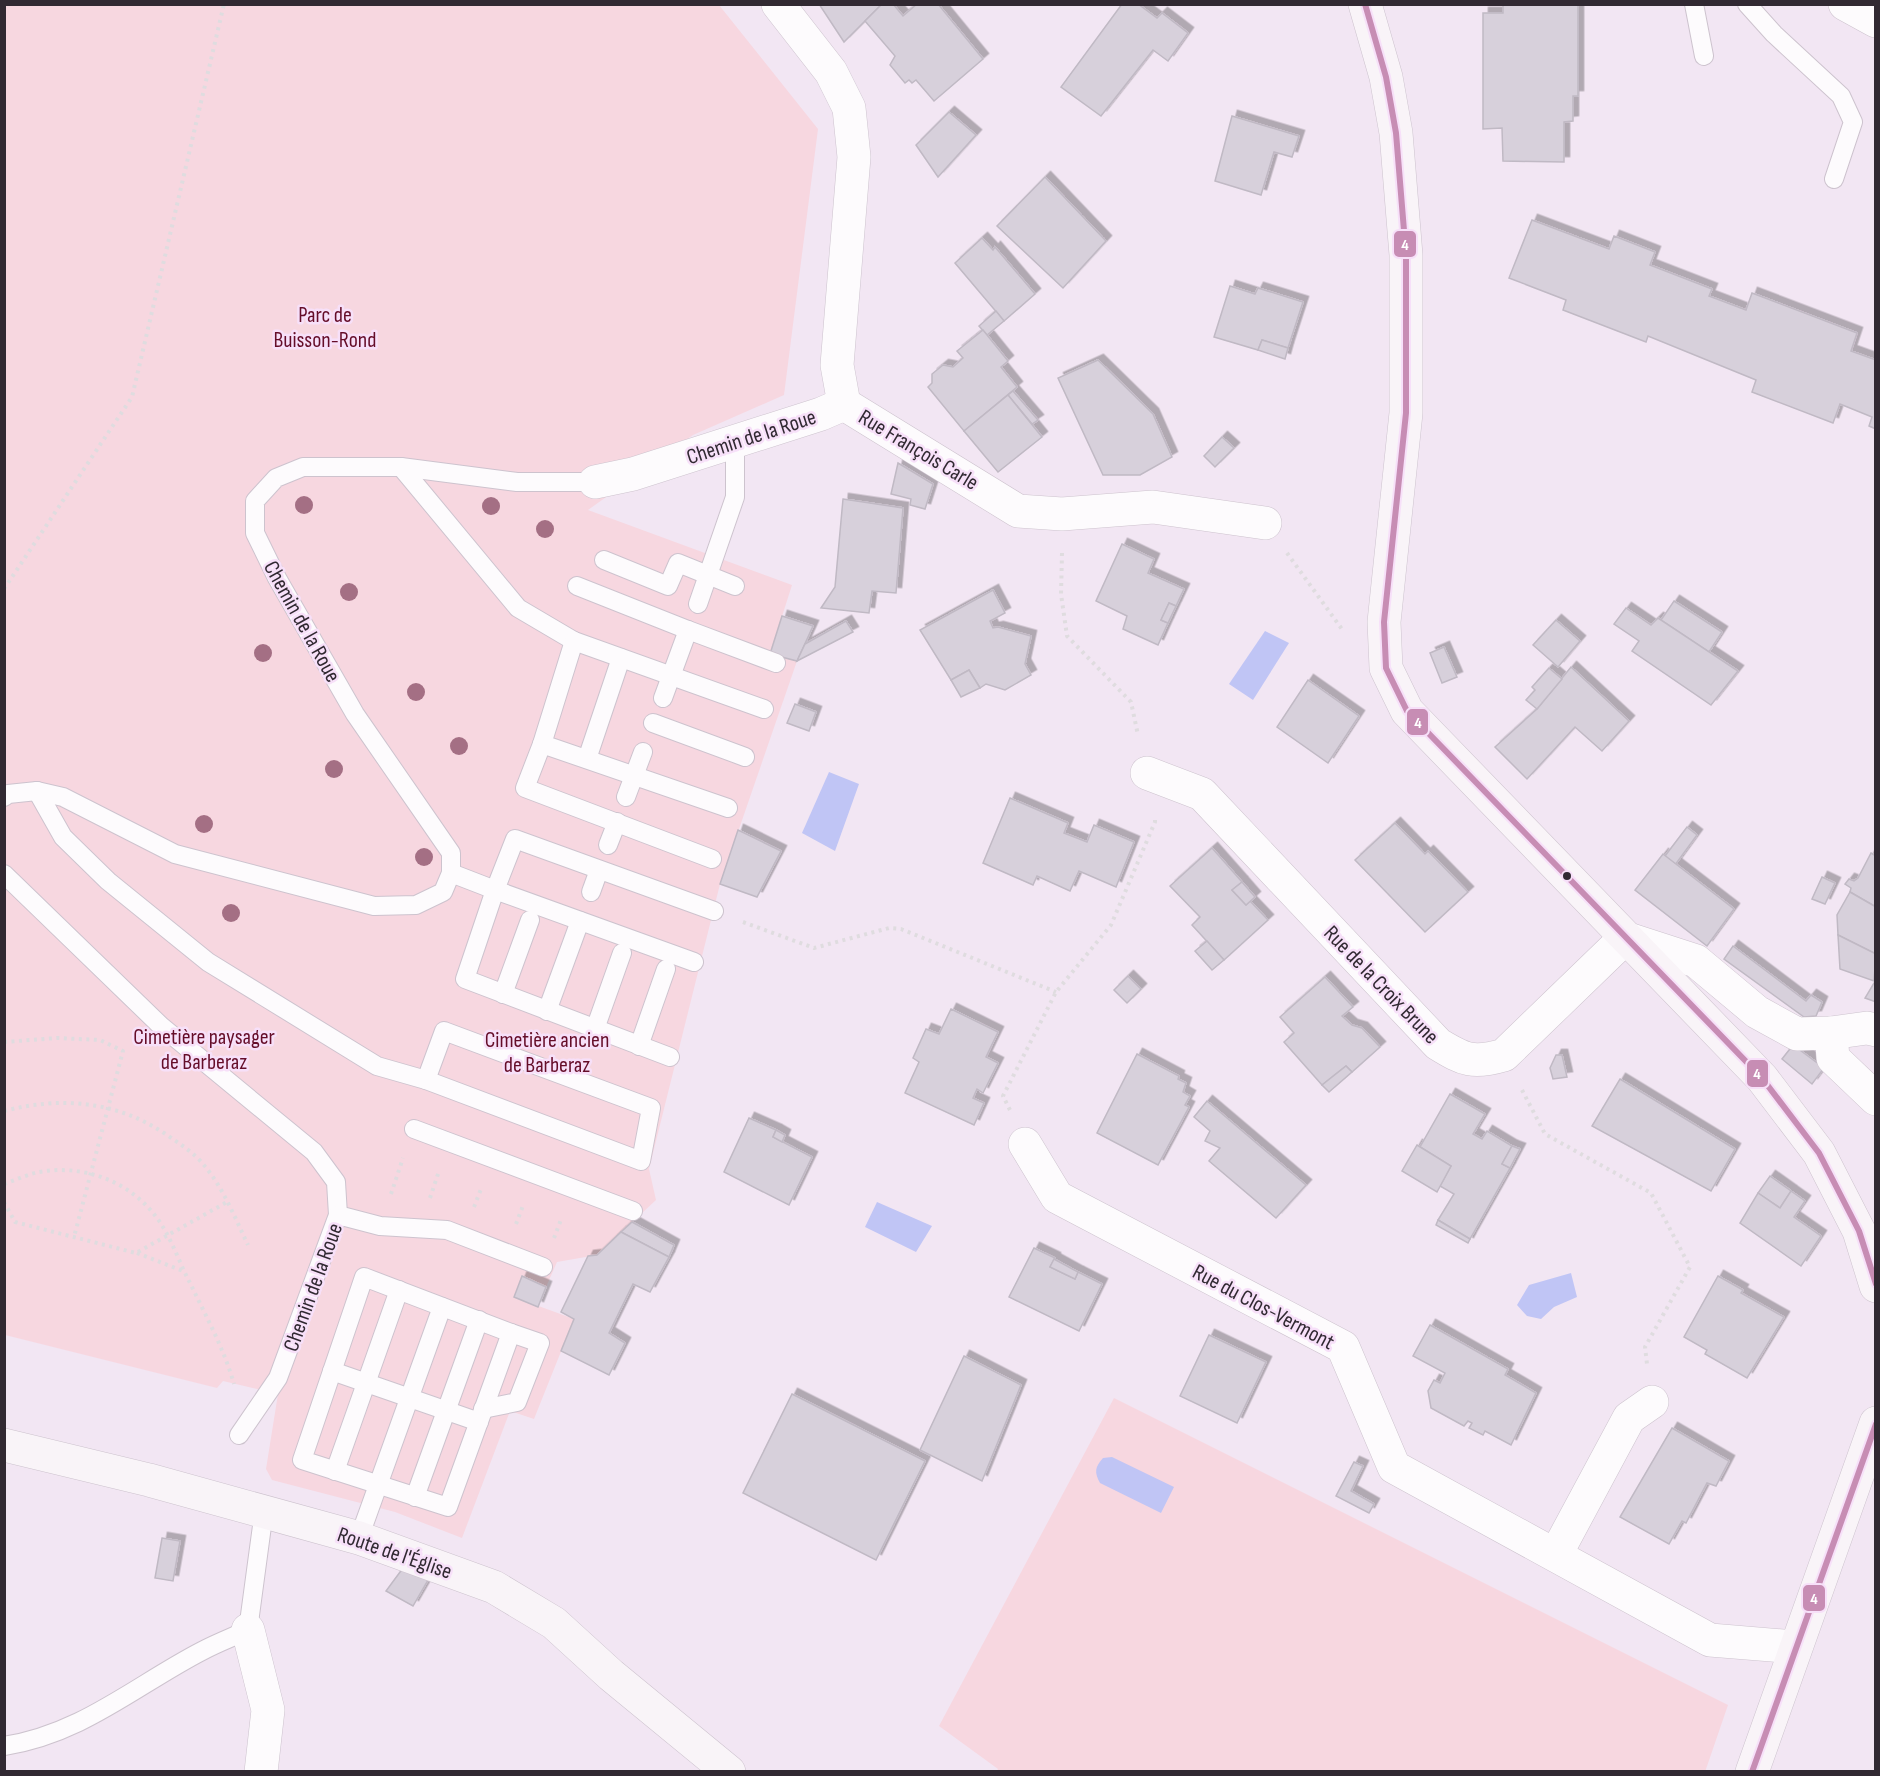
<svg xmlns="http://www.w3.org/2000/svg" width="1880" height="1776" font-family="'Sofia Sans Condensed',sans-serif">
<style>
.green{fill:#f7d7e0}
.water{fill:#c0c5f5}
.building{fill:#d7d0db;stroke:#c0b9c4;stroke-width:1.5;filter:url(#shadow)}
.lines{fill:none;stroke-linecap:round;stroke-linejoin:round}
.lane-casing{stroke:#cdc3ce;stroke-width:20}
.street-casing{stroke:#cdc3ce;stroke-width:34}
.secondary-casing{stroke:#cdc3ce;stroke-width:34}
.path{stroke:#dfdcdf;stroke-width:4;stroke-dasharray:3 4.5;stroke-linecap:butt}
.lane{stroke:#fdfbfd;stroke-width:18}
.street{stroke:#fdfbfd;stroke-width:33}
.secondary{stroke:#f9f4f8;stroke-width:33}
.bus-1-casing{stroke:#f7e0f9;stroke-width:10}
.bus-1{stroke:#c78db4;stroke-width:6}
.tree{fill:#a46f84}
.bus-dot{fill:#312932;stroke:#f7e0f9;stroke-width:2}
.labels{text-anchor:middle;stroke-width:5;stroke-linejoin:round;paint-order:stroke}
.park-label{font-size:22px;fill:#650d29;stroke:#f7e0f9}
.street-label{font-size:22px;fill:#312932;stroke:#f7e0f9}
.line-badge{stroke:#f7e0f9;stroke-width:2}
.badge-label{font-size:16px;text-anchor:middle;font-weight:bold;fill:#fff}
</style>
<defs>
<filter id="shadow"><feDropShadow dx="5.5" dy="-5.5" stdDeviation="0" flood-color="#0004"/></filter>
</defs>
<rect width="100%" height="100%" fill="#f2e6f3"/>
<g class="green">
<polygon points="4,5 719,5 818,129 784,395 693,435 588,510 792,585 770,654 797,661 720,884 649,1169 656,1200 597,1255 557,1262 546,1287 522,1277 514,1297 574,1319 534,1419 510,1411 462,1538 395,1512 272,1480 266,1469 278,1394 223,1381 217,1388 5,1335"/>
<polygon points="1114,1398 1728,1705 1705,1772 997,1771 998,1769 939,1726"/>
</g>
<g class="water">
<polygon points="1265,631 1289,643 1253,700 1229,684"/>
<polygon points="829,772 859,784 835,851 802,833"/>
<polygon points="877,1202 932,1226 916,1252 865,1227"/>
<polygon points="1571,1273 1577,1297 1554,1307 1541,1319 1527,1316 1517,1305 1529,1285"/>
<path d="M1112,1457l62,30 -13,26 -61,-30c-6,-11 -5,-16 3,-25z"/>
</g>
<g class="building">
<polygon points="819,4 882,4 844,42"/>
<polygon points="882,4 893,4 903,16 917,4 938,4 983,59 934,101 916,80 912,83 909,80 905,83 890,65 895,56 865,21"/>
<polygon points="1122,4 1138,4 1157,18 1162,13 1188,33 1168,61 1153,50 1101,116 1061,87"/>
<polygon points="1503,4 1578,4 1578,96 1573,96 1573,121 1564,122 1564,162 1503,161 1502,128 1483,129 1483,13 1503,13"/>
<polygon points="949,112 976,135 938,177 916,145"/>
<polygon points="1232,116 1299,136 1292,157 1274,152 1261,195 1215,181"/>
<polygon points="1045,177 1106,241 1063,288 997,226"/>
<polygon points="1532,220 1609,249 1614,236 1655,252 1650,265 1712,289 1709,296 1746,310 1752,293 1857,333 1851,351 1876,360 1876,429 1869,426 1872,417 1840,404 1833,423 1752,392 1756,380 1648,336 1646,342 1563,310 1566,300 1509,278"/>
<polygon points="982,238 993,250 995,247 1035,294 1004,321 955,263"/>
<polygon points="1230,286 1255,294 1258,288 1303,302 1288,348 1262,340 1258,350 1214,337"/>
<polygon points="996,311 1004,321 987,335 979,326"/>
<polygon points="983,330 1008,361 1001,367 1017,387 964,431 928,387 932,383 932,374 943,365 953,367 963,358 957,351"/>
<polygon points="1262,340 1288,348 1285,359 1258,350"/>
<polygon points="1098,360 1153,414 1172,457 1140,475 1103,475 1058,378"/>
<polygon points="1013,391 1038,420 1032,424 1008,395"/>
<polygon points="1008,395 1042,437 998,472 964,431"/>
<polygon points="1222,437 1234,448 1215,467 1204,456"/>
<polygon points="898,463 933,484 925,509 910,505 911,499 891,494"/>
<polygon points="843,499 903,508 896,593 872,591 869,613 821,608 835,587"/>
<polygon points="1122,544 1154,559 1148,573 1184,589 1176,606 1169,603 1161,620 1168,623 1158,645 1123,629 1127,616 1096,601"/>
<polygon points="993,590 1005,613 990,621 993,628 998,627 1031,636 1025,664 1031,675 1005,690 986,684 980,688 969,670 951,680 920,630"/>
<polygon points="1674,601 1722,632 1709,652 1661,620"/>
<polygon points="1169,603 1176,606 1168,623 1161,620"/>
<polygon points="1626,608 1651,625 1658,618 1738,671 1711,705 1632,651 1639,641 1614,624"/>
<polygon points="782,616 813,626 797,661 770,654"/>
<polygon points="1556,620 1580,641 1558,667 1533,645"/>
<polygon points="846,621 853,632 797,661 805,644"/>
<polygon points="1444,647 1457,677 1442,683 1430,653"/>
<polygon points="1571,667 1629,721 1602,751 1575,727 1527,779 1495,747 1537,709"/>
<polygon points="1549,668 1562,679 1537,709 1526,700 1535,690 1532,687"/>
<polygon points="969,670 980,688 961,697 951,680"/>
<polygon points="1308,680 1359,716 1328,763 1277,727"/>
<polygon points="795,704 816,712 809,731 787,723"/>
<polygon points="1010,798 1068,823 1064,833 1087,842 1094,825 1134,842 1116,887 1079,871 1070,891 1037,876 1033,885 983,863"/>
<polygon points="1395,823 1425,854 1428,851 1468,892 1425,932 1355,860"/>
<polygon points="1687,827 1697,835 1675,865 1665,856"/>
<polygon points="738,830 781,851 757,897 720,884"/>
<polygon points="1212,848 1242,882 1232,890 1246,905 1250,901 1268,920 1224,960 1192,925 1200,917 1170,886"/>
<polygon points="1871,853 1876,856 1876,907 1850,892 1851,888 1845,884 1849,879 1854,881 1858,878"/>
<polygon points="1663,854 1734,909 1707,946 1635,890"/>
<polygon points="1822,877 1835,883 1825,904 1812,899"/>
<polygon points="1242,882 1255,897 1246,905 1232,890"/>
<polygon points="1850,892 1876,907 1876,954 1838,935 1837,915"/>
<polygon points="1838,935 1876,954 1874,981 1840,969"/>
<polygon points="1207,941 1224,960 1212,970 1195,951"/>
<polygon points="1733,946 1806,1001 1811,995 1822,1002 1816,1016 1804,1017 1724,959"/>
<polygon points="1128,976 1141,989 1127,1003 1114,990"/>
<polygon points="1325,977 1353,1007 1342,1016 1352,1025 1362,1028 1380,1047 1352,1072 1346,1066 1322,1085 1284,1042 1294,1033 1280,1017"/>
<polygon points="1874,983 1876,983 1876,1002 1865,998"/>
<polygon points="951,1009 998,1032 986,1057 998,1063 983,1093 977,1089 973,1098 984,1103 974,1125 905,1093 919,1062 913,1058 926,1029 939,1034"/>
<polygon points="1793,1045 1824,1068 1812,1084 1782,1059"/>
<polygon points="1137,1054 1179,1076 1178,1079 1186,1083 1183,1092 1190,1096 1185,1105 1189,1107 1158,1165 1097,1133"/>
<polygon points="1556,1055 1562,1055 1567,1077 1553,1079 1550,1068"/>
<polygon points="1346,1066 1352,1072 1329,1092 1322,1085"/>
<polygon points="1620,1079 1735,1149 1711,1191 1592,1126"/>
<polygon points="1450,1094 1485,1114 1473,1134 1482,1139 1487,1131 1512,1146 1502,1164 1510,1168 1470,1239 1438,1220 1454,1194 1440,1186 1451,1166 1420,1147"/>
<polygon points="1207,1101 1306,1185 1276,1218 1209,1161 1220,1148 1205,1141 1210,1131 1194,1117"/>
<polygon points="749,1118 776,1130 773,1137 812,1157 789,1205 724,1172"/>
<polygon points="776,1130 785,1135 782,1142 773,1137"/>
<polygon points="1417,1145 1451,1166 1437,1192 1402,1171"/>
<polygon points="1512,1146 1520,1149 1510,1168 1502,1164"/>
<polygon points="1770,1176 1791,1191 1780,1208 1758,1193"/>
<polygon points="1791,1191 1805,1201 1794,1217 1821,1236 1801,1266 1740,1223 1758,1193 1780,1208"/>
<polygon points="1438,1220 1470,1239 1468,1243 1436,1225"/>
<polygon points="632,1222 674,1245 669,1257 621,1232"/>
<polygon points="621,1232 669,1257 650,1292 633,1284 609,1333 625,1343 609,1375 561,1351 574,1319 561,1312 588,1256 597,1255"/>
<polygon points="1034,1248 1055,1258 1050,1267 1075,1279 1078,1272 1102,1284 1079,1331 1009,1297"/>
<polygon points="1054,1259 1078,1272 1075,1279 1050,1267"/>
<polygon points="522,1276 546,1287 538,1307 514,1297"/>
<polygon points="1718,1276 1743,1290 1741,1293 1784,1317 1747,1378 1705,1354 1707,1350 1684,1337"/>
<polygon points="1430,1325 1508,1369 1505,1375 1536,1393 1511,1445 1485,1431 1483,1435 1469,1428 1472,1423 1468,1421 1464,1426 1431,1408 1428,1391 1434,1380 1440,1383 1445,1373 1413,1356"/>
<polygon points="1209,1335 1266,1362 1237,1423 1180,1396"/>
<polygon points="964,1356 1021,1385 982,1481 920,1450"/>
<polygon points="792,1394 925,1461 876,1560 743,1493"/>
<polygon points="1672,1428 1729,1461 1716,1486 1707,1483 1686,1523 1682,1521 1669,1544 1620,1517"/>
<polygon points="1354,1462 1363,1466 1351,1491 1374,1504 1369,1513 1336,1496"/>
<polygon points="162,1538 180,1541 173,1581 155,1578"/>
<polygon points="403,1568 428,1580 413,1606 386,1591"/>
</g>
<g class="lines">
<g class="lane-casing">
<g id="lane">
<polyline points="1694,4 1704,56"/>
<polyline points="1747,4 1774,34 1841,96 1853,122 1834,179"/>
<polyline points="401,467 518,608 574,641"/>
<polyline points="604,560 668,586 678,563 735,586"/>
<polyline points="577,586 688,630"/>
<polyline points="698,604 735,497 735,440"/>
<polyline points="663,698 688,630 776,663"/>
<polyline points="653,723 745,757"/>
<polyline points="542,744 525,788 712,859"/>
<polyline points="587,759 621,658"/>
<polyline points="37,791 63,837 108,881 208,962 377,1066 426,1080"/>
<polyline points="4,797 8,794 37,791 63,797 175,854 374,906 416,905 443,892 451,873 451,853 355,714 277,578 255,533 255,501 276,478 303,467 401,467 517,482 595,482"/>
<polyline points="626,797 643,752"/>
<polyline points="728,808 542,744 574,641 764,709"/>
<polyline points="608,845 617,822"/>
<polyline points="451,873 495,890 515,839 714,911"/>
<polyline points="4,874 161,1026 314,1152 336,1182 338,1215 278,1378 239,1435"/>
<polyline points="591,892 599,870"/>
<polyline points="503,994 530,920"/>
<polyline points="547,1011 580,921"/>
<polyline points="595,1029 622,953"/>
<polygon points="444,1031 651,1108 641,1161 426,1080"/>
<polyline points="639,1046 666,969"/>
<polyline points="670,1057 465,979 495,890 694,962"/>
<polyline points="414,1129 633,1211"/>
<polyline points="338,1215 380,1226 447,1230 543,1267"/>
<polygon points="364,1277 511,1333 448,1507 302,1460"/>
<polyline points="332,1371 479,1422"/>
<polyline points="483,1409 517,1402 540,1343 511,1333"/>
<polyline points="335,1471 399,1290"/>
<polyline points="415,1497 479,1320"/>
<polyline points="359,1538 442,1307"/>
<path d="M4,1746c78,-12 132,-61 198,-95 15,-8 31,-14 46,-21l16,-119"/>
</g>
</g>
<g class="street-casing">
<g id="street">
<polyline points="778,4 831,72 849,108 854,157 837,365 844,404 1018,511 1062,514 1153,507 1265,523"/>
<polyline points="1845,4 1876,21"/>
<polyline points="595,482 633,474 821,414 844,404"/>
<path d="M1147,773l55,21 236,250c26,16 35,20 66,11l121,-117 71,23 61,51 40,22 34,-1 2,25 43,41"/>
<polyline points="1831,1033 1867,1028 1876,1030"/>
<polyline points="1025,1144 1057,1197 1343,1347 1394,1467 1710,1640 1795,1647"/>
<polyline points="1556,1554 1629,1418 1652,1402"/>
<polyline points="248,1630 268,1710 261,1772"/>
</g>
</g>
<g class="secondary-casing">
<g id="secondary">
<polyline points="1365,4 1386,77 1396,133 1406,255 1406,413 1384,622 1386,668 1407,711 1762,1078 1819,1153 1859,1231 1876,1286"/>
<polyline points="4,1445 149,1480 359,1538 494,1587 554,1623 611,1675 729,1772"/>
<polyline points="1752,1772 1876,1423"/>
</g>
</g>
<g class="path">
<polyline points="1062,553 1061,594 1067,636 1131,702 1138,735"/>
<polyline points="1287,553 1344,632"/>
<polyline points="4,589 132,397 224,4"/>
<polyline points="743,922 814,948 889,928 901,929 1056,992"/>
<polyline points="4,1042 57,1038 100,1040 123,1051 74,1237"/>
<polyline points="1522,1090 1545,1134 1651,1193 1690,1267 1645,1347 1647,1364"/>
<polyline points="1010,1110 1003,1096 1056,992 1111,925 1155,822 1155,818"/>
<path d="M4,1111c58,-15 113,-10 163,24 13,9 26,17 36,29 20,23 32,54 45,81"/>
<path d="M4,1184c12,-4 24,-10 35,-12 44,-8 91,9 118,46 14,19 22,44 33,65 16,33 34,66 44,101"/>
<polyline points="391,1194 403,1158"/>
<polyline points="430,1198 439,1171"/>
<polyline points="4,1202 15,1222 136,1253 227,1202"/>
<polyline points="474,1207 481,1189"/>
<polyline points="516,1224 524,1203"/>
<polyline points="554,1238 562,1217"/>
<polyline points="137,1253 183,1271"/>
</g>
<use href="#lane" class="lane"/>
<use href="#street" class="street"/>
<use href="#secondary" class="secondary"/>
<g class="bus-1-casing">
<g id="bus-1">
<polyline points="1365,4 1386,77 1396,133 1406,255 1406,413 1384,622 1386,668 1407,711 1762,1078 1819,1153 1859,1231 1876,1284"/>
<polyline points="1752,1772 1876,1424"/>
</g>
</g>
<use href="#bus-1" class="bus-1"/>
</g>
<g class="tree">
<circle cx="304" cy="505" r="9"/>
<circle cx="491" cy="506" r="9"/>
<circle cx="545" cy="529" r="9"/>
<circle cx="349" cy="592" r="9"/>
<circle cx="263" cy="653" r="9"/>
<circle cx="416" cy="692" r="9"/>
<circle cx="459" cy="746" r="9"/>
<circle cx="334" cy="769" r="9"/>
<circle cx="204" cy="824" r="9"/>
<circle cx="424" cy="857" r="9"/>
<circle cx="231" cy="913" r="9"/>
</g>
<circle class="bus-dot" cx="1567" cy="876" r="5"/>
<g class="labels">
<g class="park-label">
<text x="325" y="322">Parc de<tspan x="325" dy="25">Buisson-Rond</tspan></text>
<text x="204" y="1044">Cimetière paysager<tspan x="204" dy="25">de Barberaz</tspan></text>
<text x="547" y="1047">Cimetière ancien<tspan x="547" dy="25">de Barberaz</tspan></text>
</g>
<g class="street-label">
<text transform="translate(751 436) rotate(-18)" y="8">Chemin de la Roue</text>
<text transform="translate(919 449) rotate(31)" y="8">Rue François Carle</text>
<text transform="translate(303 621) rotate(61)" y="8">Chemin de la Roue</text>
<text transform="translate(1382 984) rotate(46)" y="8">Rue de la Croix Brune</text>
<text transform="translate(312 1287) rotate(-70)" y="8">Chemin de la Roue</text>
<text transform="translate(1264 1306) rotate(28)" y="8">Rue du Clos-Vermont</text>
<text transform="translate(395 1552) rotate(19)" y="8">Route de l'Église</text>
</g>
</g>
<g class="line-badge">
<rect x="1393" y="230" width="24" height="28" rx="6" fill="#c78db4"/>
<rect x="1406" y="708" width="23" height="28" rx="6" fill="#c78db4"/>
<rect x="1746" y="1059" width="23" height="29" rx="6" fill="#c78db4"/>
<rect x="1802" y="1584" width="24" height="28" rx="6" fill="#c78db4"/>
</g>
<g class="badge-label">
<text x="1405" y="250">4</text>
<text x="1418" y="728">4</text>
<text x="1757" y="1079">4</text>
<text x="1814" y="1604">4</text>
</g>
<rect width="1880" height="1776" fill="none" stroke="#312932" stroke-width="12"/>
</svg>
